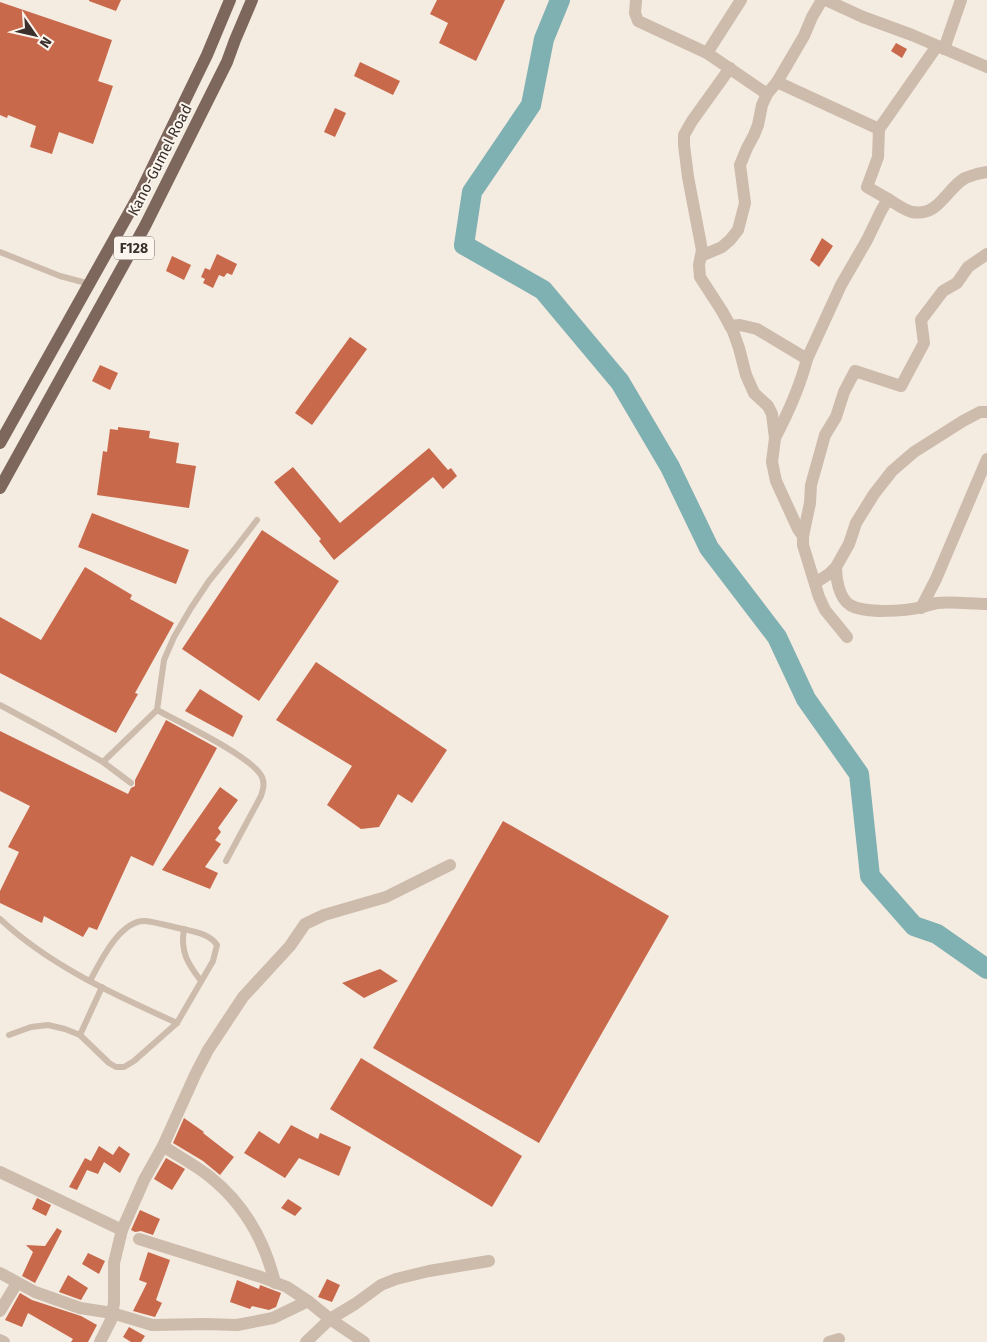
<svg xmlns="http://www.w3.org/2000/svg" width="987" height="1342" font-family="'Fira Sans',sans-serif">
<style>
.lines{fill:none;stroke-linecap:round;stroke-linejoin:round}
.river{stroke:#7fb0b2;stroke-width:20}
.building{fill:#c8694b}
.lane{stroke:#cdbbac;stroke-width:6}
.street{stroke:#cdbbac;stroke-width:12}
.primary{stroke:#7d675c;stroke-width:12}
.labels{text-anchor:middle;stroke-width:4;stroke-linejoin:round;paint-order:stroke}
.shield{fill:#fbf5ee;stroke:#756b66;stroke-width:1}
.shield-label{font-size:14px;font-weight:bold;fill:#3b302b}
.street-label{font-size:15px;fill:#3b302b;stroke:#fbf5ee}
</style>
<rect width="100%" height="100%" fill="#f4ebe1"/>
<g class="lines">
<polyline class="river" points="560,0 544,39 531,105 472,192 464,245 543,290 620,382 670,467 709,548 777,637 806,699 859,774 870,876 914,926 937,934 987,969"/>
</g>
<g class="building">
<polygon points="89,0 121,0 116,11 89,1"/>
<polygon points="437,0 505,0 476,61 439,43 448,23 430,14"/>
<polygon points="0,2 112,40 98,81 113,86 93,144 59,132 52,154 30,147 36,126 8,115 7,118 0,115"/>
<polygon points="896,43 907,49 902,58 891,51"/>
<polygon points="360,62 400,81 393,95 354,76"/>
<polygon points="335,108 346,113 335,137 324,132"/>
<polygon points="822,238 833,246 819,267 810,260"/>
<polygon points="217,254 237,264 232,275 227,273 224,277 219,275 213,288 203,283 205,279 201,277 205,268 210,270"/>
<polygon points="172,256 191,265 184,280 166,271"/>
<polygon points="350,337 367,349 312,425 295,413"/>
<polygon points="100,365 118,373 110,390 92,381"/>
<polygon points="118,427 150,431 149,438 179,443 176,463 196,466 189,508 97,495 103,451 107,452 110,429 118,430"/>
<polygon points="429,448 448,470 451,468 457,476 443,489 433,477 334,560 319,541 321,539 274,482 293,467 340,523"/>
<polygon points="92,513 189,550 176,584 78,547"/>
<polygon points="262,530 339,581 259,701 182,649"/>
<polygon points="85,567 132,595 130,599 174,623 135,693 138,694 116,733 0,673 0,617 41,640"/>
<polygon points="316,662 447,750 412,803 398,794 379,827 361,829 327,805 352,766 276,720"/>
<polygon points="200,689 243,716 233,737 185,711"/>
<polygon points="166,720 217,748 153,866 131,856 97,930 89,927 83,937 44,916 42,923 0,903 0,891 19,852 8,847 30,806 0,791 0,731 128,794 131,788 135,786 135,780"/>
<polygon points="220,787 238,800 218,828 221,832 215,840 221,844 205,867 218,873 210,889 162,870"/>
<polygon points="503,821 669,916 539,1143 373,1048"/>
<polygon points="380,969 398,981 364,998 342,983"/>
<polygon points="361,1058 522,1156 492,1207 330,1109"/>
<polygon points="184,1118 204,1132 203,1133 234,1157 220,1175 203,1161 173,1143"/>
<polygon points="291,1125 318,1139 320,1133 351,1147 339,1176 299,1158 285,1178 244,1153 259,1131 279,1144"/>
<polygon points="99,1146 113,1155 119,1146 130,1154 120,1173 104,1162 98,1174 87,1170 77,1190 69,1187 85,1158 91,1161"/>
<polygon points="166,1158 185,1169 172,1190 154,1179"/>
<polygon points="37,1198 51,1205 46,1216 32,1209"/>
<polygon points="288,1199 302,1208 295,1216 281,1208"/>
<polygon points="140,1210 160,1219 153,1235 141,1231 135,1232 131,1230"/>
<polygon points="57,1228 62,1231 35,1283 22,1276 33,1252 26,1245 45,1246"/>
<polygon points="148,1252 170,1260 156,1300 162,1303 155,1317 133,1311 147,1283 139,1280"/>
<polygon points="88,1253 105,1261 99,1274 82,1264"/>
<polygon points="68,1275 88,1288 81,1300 59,1292"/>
<polygon points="327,1279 340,1285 332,1302 318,1297"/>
<polygon points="237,1280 259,1289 260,1285 281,1293 276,1307 269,1310 252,1306 250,1309 230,1302"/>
<polygon points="20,1293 32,1300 81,1316 97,1325 88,1342 71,1342 73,1339 28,1313 22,1327 5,1320"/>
<polygon points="129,1327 145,1336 141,1342 131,1342 123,1337"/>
</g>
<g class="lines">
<g class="lane">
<polyline points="0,252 60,276 90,284"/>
<polyline points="0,705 54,734 103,762 131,783"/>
<path d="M157,710c22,12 96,47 105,67 3,7 1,12 -1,19l-35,65"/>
<polyline points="103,762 157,710 164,660 174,637 191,608 209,581 234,550 257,520"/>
<path d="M0,919c50,47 115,76 177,104"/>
<path d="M184,929c-4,23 4,35 17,52"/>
<path d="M9,1035l22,-8 17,-2 17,4 15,6 29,28 7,4h8l10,-6 43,-38 36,-62 4,-16c-7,-11 -22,-13 -34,-16 -10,-2 -27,-7 -38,-8 -25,-1 -45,41 -55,60"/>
<polyline points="80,1035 102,987"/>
</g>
<g class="street">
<polyline points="636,0 635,13 638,21 707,53 767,94"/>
<polyline points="826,0 863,17 912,35 987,67"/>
<polyline points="944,49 961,0"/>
<polyline points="707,53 741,0"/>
<polyline points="730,68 692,121 684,135 684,145 688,177 702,250 699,265 700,277 722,311 733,331 739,348 746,375 754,393 768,406 772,414 775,438 772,462 776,481 798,529 803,536"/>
<polyline points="777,82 879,129"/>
<path d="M888,199c7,4 16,11 24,13 27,5 33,-22 53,-34 7,-3 14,-5 22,-6"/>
<polyline points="701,256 722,247 730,240 738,230 745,203 740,165 747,148 754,135 758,125 762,105 767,94 777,82 804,36 812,17 822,0"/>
<polyline points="730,326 740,325 757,329 807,359"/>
<path d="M775,438c13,-25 25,-51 32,-79l34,-74 26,-45 14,-29 7,-12 -21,-12 11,-30 1,-28 58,-83"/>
<path d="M836,567c0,12 3,31 14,38 15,9 56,6 72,2 5,-1 10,-3 15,-4 14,-2 35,1 50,1"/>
<polyline points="815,583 829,574 836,567 849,544 856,523 874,494 892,471 914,452 963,421 980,412 987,412"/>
<polyline points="921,608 936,579 987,459"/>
<polyline points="847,637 825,610 819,597 803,545 803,536 810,503 811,485 825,435 836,417 844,392 855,371 901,386 924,343 921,320 943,291 957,283 968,267 987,254"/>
<path d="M163,1146c15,10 32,19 46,30 34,27 56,65 66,107"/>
<polyline points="0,1172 122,1230"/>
<polyline points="139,1239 261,1277 287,1287 308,1301 330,1319 364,1342"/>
<polyline points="0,1273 35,1292 80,1308 112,1313 152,1325 205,1324 237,1325 273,1318 308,1301"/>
<polyline points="0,1311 17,1283"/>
<polyline points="0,1340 4,1342"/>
<polyline points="100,1342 111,1320 112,1313 114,1303 114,1263 122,1230 144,1180 163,1146 196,1073 208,1050 243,997 290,946 305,924 324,915 386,897 450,865"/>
<polyline points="306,1342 330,1319 355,1304 381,1285 396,1279 429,1271 489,1261"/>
<polyline points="829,1342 839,1339"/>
</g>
<g class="primary">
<polyline points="0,443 139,195 207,55 230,0"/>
<polyline points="0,488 145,226 227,62 235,40 252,0"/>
</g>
</g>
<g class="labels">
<rect class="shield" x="114" y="236.5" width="40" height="23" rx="4"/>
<g class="shield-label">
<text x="134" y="253">F128</text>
</g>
<g class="street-label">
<text transform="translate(160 160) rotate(-63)" y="5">Kano-Gumel Road</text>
</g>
</g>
<g transform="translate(35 35) rotate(124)" stroke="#fbf5ee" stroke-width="4" paint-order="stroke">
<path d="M0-4L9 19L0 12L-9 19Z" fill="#3b302b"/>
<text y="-8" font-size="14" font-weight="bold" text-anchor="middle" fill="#3b302b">N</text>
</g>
</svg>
